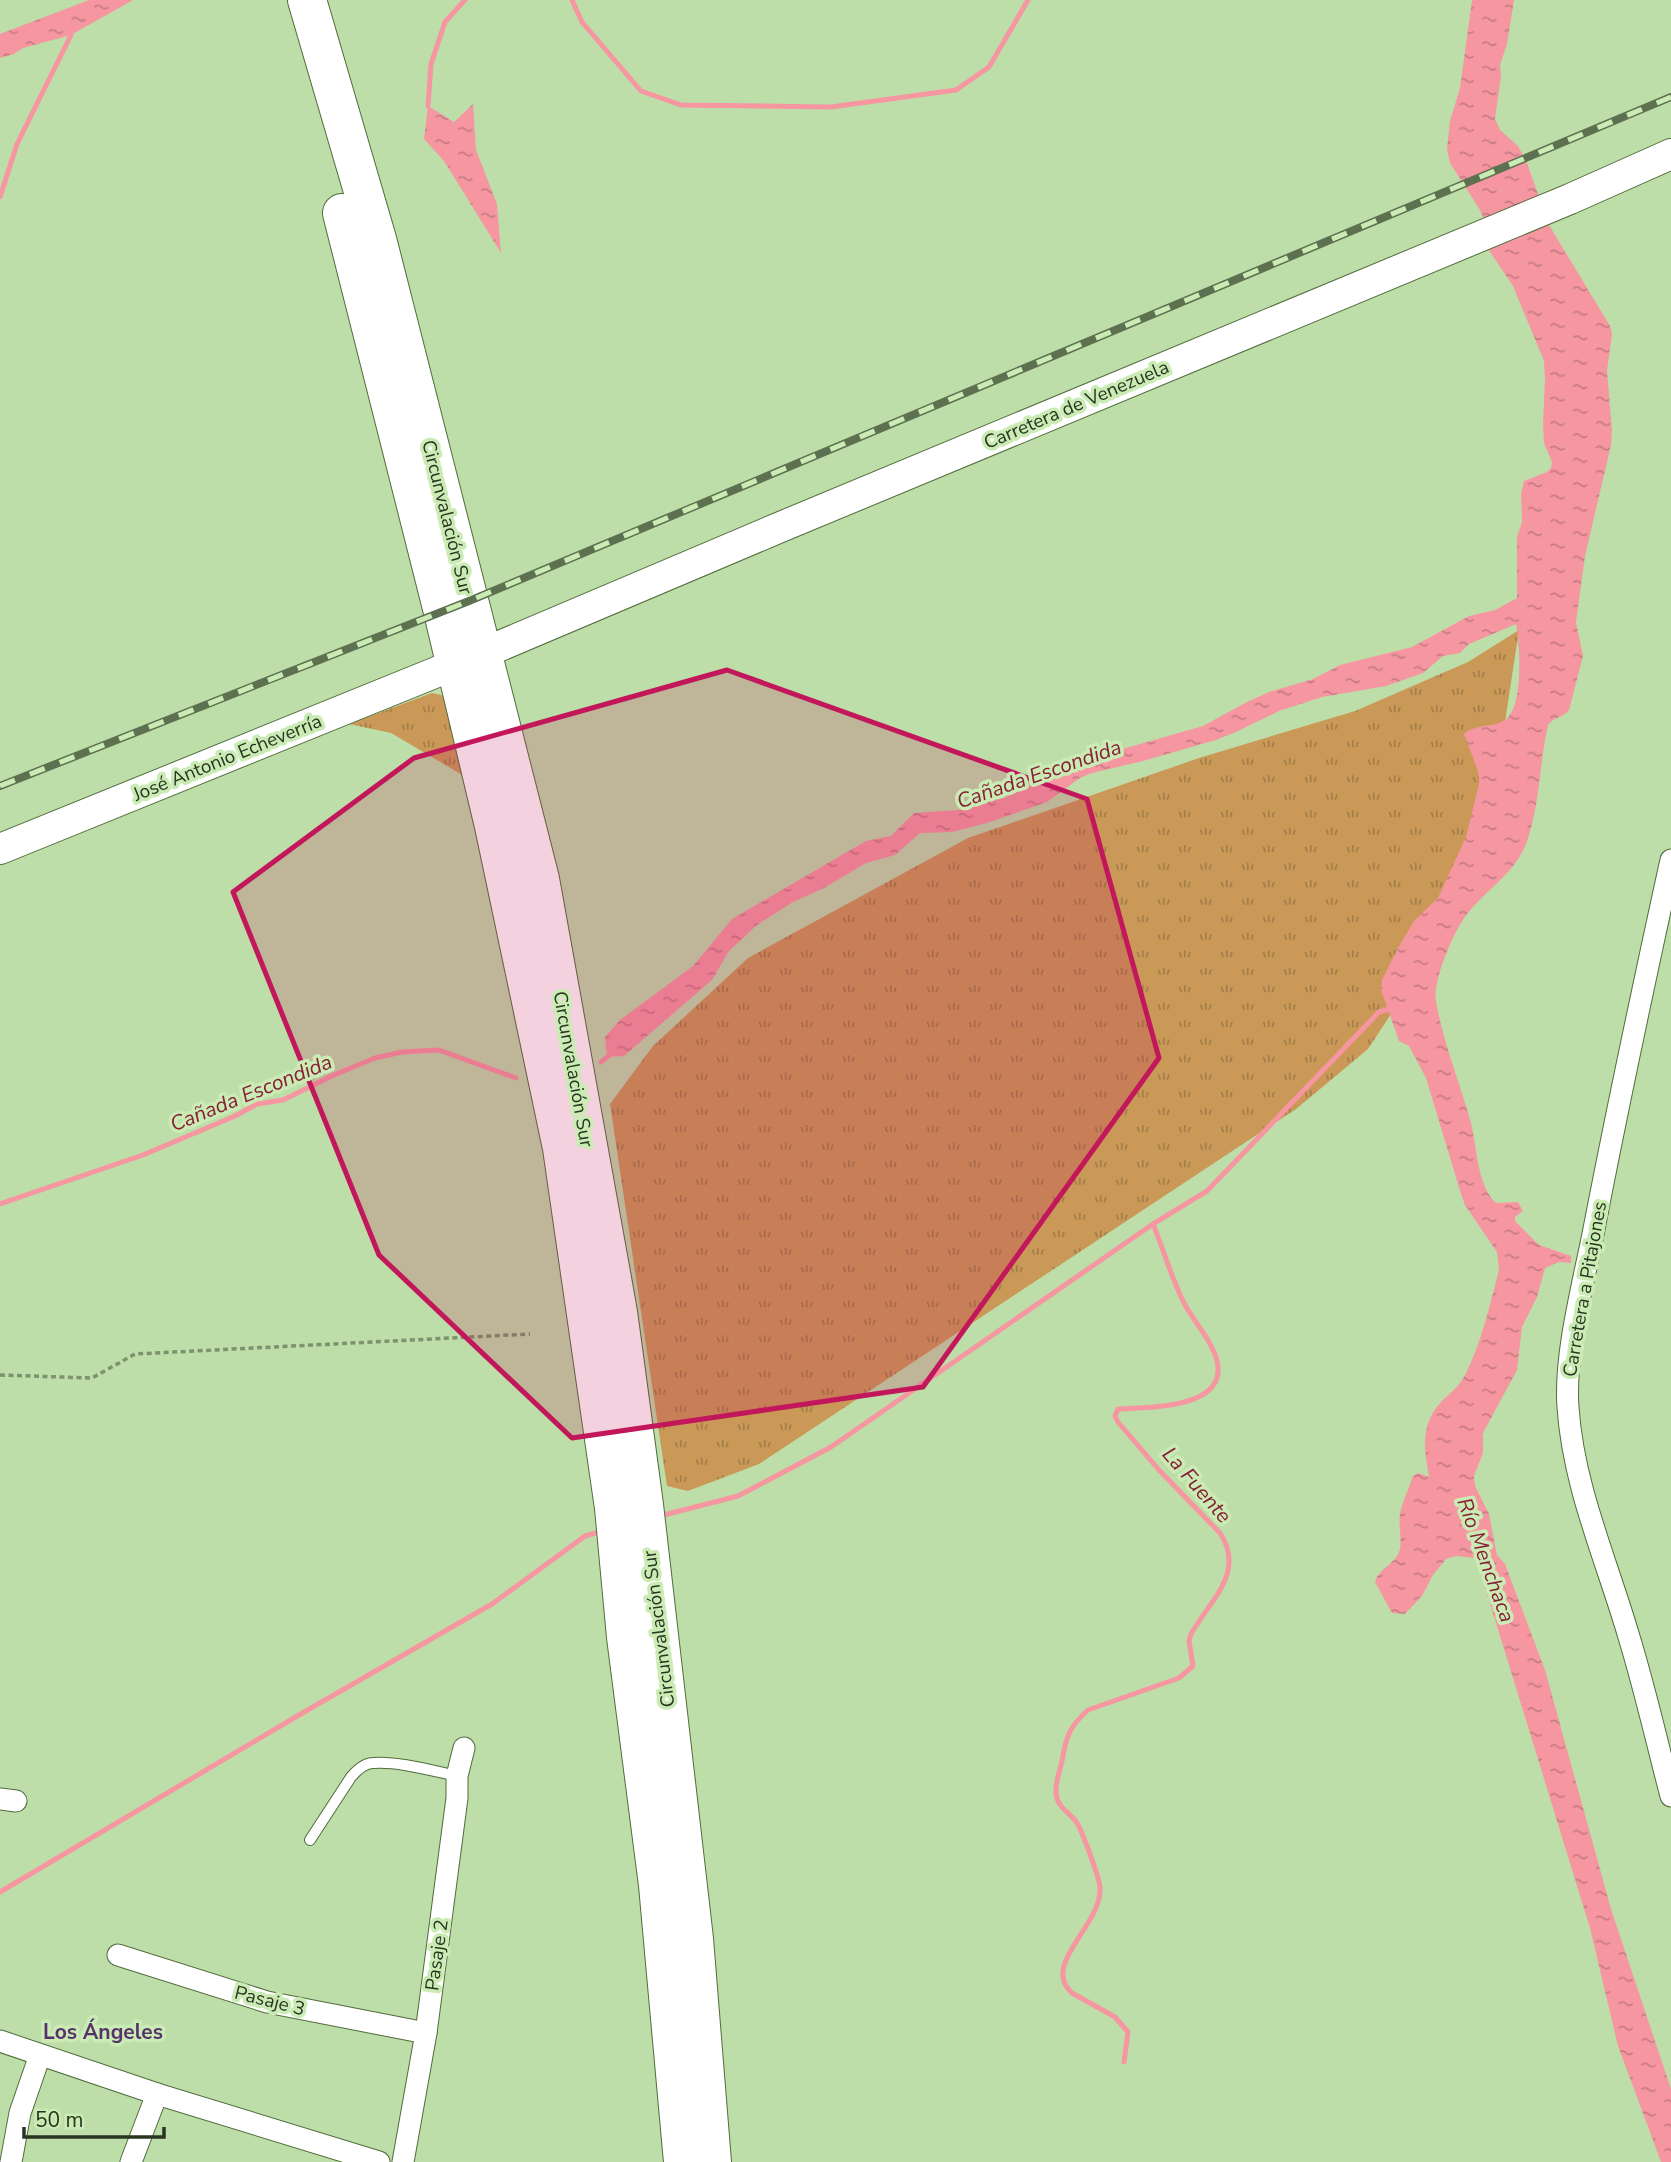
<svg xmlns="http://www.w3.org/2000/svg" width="1671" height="2162" font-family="'Nunito Sans',sans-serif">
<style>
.grass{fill:url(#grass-tufts)}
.water{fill:url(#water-ripples)}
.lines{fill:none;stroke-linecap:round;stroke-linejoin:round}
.stream{stroke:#f696a1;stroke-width:5}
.lane-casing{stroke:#516c3c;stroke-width:12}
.street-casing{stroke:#516c3c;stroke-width:23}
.secondary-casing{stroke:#516c3c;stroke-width:32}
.highway-casing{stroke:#516c3c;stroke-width:40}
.path{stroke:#7c936d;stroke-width:3.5;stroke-dasharray:5 3.5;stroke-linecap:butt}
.lane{stroke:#fff;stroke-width:10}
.street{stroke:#fff;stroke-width:21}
.secondary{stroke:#fff;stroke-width:30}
.highway{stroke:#fff;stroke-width:38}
.rail-casing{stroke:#5d7150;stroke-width:8}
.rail{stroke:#cbebb5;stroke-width:5;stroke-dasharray:16;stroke-linecap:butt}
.marked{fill:#c2185b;fill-opacity:0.2;stroke:#c2185b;stroke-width:5;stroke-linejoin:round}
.labels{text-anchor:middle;stroke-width:7;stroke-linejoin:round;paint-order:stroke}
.street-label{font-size:19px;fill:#283520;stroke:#cbebb5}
.water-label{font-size:21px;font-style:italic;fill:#871f36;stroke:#cbebb5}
.neighbourhood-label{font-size:21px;font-weight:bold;fill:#57326a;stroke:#cbebb5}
</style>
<defs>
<pattern id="grass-tufts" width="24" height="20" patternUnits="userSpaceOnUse" patternTransform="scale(1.75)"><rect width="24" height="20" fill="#ca9958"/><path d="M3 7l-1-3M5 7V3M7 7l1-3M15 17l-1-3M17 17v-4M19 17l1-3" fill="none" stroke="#a47e48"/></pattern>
<pattern id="water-ripples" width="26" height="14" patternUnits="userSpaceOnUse" patternTransform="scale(1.75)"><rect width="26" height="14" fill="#f696a1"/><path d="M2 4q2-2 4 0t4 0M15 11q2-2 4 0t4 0" fill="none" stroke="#c77b83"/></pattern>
</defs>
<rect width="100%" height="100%" fill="#bedea9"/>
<g class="grass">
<polygon points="1519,630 1505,722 1460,864 1395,1008 1368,1049 1296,1109 759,1464 688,1491 667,1486 610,1104 653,1046 748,958 968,838 1199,758 1355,711 1468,662"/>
<polygon points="432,693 450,697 477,788 459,773 391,733 349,724"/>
</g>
<g class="water">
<polygon points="89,0 133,0 71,35 23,48 14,54 0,58 0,34"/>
<path d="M1472,0h42l-7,44 -7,21 1,11 -6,43 5,11 18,16 9,17 22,62 61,101 2,8 -5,37 5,60 -1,14 -26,111 -9,66 7,34 -14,54c-5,7 -15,7 -21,15 -9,40 -8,81 -22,119 -12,30 -39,45 -58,69 -13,15 -36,68 -32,88 7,41 24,82 35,122 6,24 6,62 25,80l22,-1 5,9 -8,6v4l24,24 32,11v7l-12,-1 -14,6 -8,29 -15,30 -5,43 -34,63v20l-9,23 1,10 14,28 8,41 8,9 40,106 66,239 60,180v73h-10l-43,-116 -28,-118 -114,-370 -20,-2 -10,3 -13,16 -11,21 -17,18 -13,-1 -17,-31c3,-13 19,-17 24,-30 4,-9 -1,-27 1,-39 3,-12 9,-25 13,-37l5,-3 11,4c-5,-28 -9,-54 13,-76 10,-10 17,-14 24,-28 16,-32 24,-69 33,-103l-2,-18 -32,-47 -4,-11 -35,-116 -17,-32 -10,-5 -18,-51 1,-10 15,-30 17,-29 24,-23 28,-61 13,-53 -1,-13 -14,-37c11,-10 28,-6 41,-14 19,-13 15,-76 11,-96l-47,20 -9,9 -17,3 -20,17 -37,13 -64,11 -43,14 -41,20 -22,9 -73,21 -51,12 -12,5 -33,24 -60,21 -35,9 -32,1 -25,22 -29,8 -42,25 -31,14 -36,23 -28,26 -17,29 -88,76 -17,1 -2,-20 15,-17 73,-54 39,-47 134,-78 25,-5 23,-23 44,-3 46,-12 87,-40 112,-32 42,-23 24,-11 44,-13 27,-14 72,-18 57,-31 26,-6 22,-12v-61l5,-15 -1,-28 3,-13 23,-9 4,-4 1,-6 -8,-19 -1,-19 2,-45 -1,-18 -31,-75 -25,-37 -4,-29 -4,-10 -30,-47 -3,-14 3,-28 10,-33z"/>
<polygon points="473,104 476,150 497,204 501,253 444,161 424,139 428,106 454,122"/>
</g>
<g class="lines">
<g class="stream">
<polyline points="572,0 582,22 641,91 681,105 831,107 956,90 989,67 1028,0"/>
<polyline points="428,106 431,64 445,22 465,0"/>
<polyline points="0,197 17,144 71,35"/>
<polyline points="601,1062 612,1053"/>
<polyline points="0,1204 143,1155 235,1116 257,1104 283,1100 334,1075 375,1058 402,1052 439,1050 516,1078"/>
<polyline points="660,1516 738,1496 831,1447 1153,1224 1207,1191 1379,1012 1393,1008"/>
<polyline points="0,1892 299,1715 492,1604 585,1536 603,1531"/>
<path d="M1124,2062l4,-30 -13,-15 -43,-24c-32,-28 30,-68 28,-105 0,-9 -18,-57 -23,-65 -7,-11 -20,-15 -21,-30 -1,-11 4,-22 6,-32 4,-24 7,-34 26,-51l91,-32 14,-12 -4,-25 2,-7c19,-34 55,-61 29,-101l-61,-63 -41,-48 -3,-6 3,-7c33,-2 120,0 96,-57 -7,-17 -20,-31 -29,-47 -13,-25 -21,-54 -32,-81"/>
</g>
<g class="lane-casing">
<path id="lane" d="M310,1840l41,-63c6,-7 13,-14 22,-14 25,-2 60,8 84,13"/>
</g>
<g class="street-casing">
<g id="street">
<path d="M1671,860c-27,123 -53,245 -77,369 -10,52 -30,125 -26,178 5,79 39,154 61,230 16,52 28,106 42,159"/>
<polyline points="0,1799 16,1801"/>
<polyline points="118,1955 267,2002 426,2033"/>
<polyline points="0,2041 157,2094 379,2162"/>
<polyline points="11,2162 20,2113 40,2055"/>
<polyline points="131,2162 157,2094"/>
<polyline points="403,2162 426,2033 457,1798 457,1776 464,1748"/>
</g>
</g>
<g class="secondary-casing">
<g id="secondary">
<polyline points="481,654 783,526 1570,199 1671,154"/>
<polyline points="0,849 454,665"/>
</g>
</g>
<g class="highway-casing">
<g id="highway">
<polyline points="307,0 377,239 540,879 618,1312 644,1505 694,1939 712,2162"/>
<polyline points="342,213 443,612 494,826 562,1148 614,1508 626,1637 658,1885 683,2162"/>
</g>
</g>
<polyline class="path" points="0,1375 92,1378 135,1354 530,1334"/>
<use href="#lane" class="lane"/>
<use href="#street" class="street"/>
<use href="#secondary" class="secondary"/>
<use href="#highway" class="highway"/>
<g class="rail-casing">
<polyline id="rail" points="0,786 469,601 1671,97"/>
</g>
<use href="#rail" class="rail"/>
</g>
<path class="marked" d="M727,670l360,129 72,259 -236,329 -351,51 -193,-183 -146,-363 181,-134z"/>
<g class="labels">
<g class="street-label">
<text transform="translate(1076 404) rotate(-23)" y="7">Carretera de Venezuela</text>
<text transform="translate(448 517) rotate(76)" y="7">Circunvalación Sur</text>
<text transform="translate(227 757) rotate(-22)" y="7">José Antonio Echeverría</text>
<text transform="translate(574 1069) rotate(80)" y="7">Circunvalación Sur</text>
<text transform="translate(1584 1289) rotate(-80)" y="7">Carretera a Pitajones</text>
<text transform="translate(658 1629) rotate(-97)" y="7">Circunvalación Sur</text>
<text transform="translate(436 1955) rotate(-82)" y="7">Pasaje 2</text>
<text transform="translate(270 2000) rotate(14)" y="7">Pasaje 3</text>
</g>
<g class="water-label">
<text transform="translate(1039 774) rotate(-19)" y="7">Cañada Escondida</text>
<text transform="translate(251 1093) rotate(-22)" y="7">Cañada Escondida</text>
<text transform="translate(1197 1485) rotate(49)" y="7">La Fuente</text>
<text transform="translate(1486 1560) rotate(70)" y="7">Río Menchaca</text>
</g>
<g class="neighbourhood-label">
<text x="103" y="2039">Los Ángeles</text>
</g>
</g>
<path d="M24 2127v10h140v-10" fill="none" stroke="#283520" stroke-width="3.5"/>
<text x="35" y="2127" font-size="21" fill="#283520" stroke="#cbebb5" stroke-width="5" paint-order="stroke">50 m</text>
</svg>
